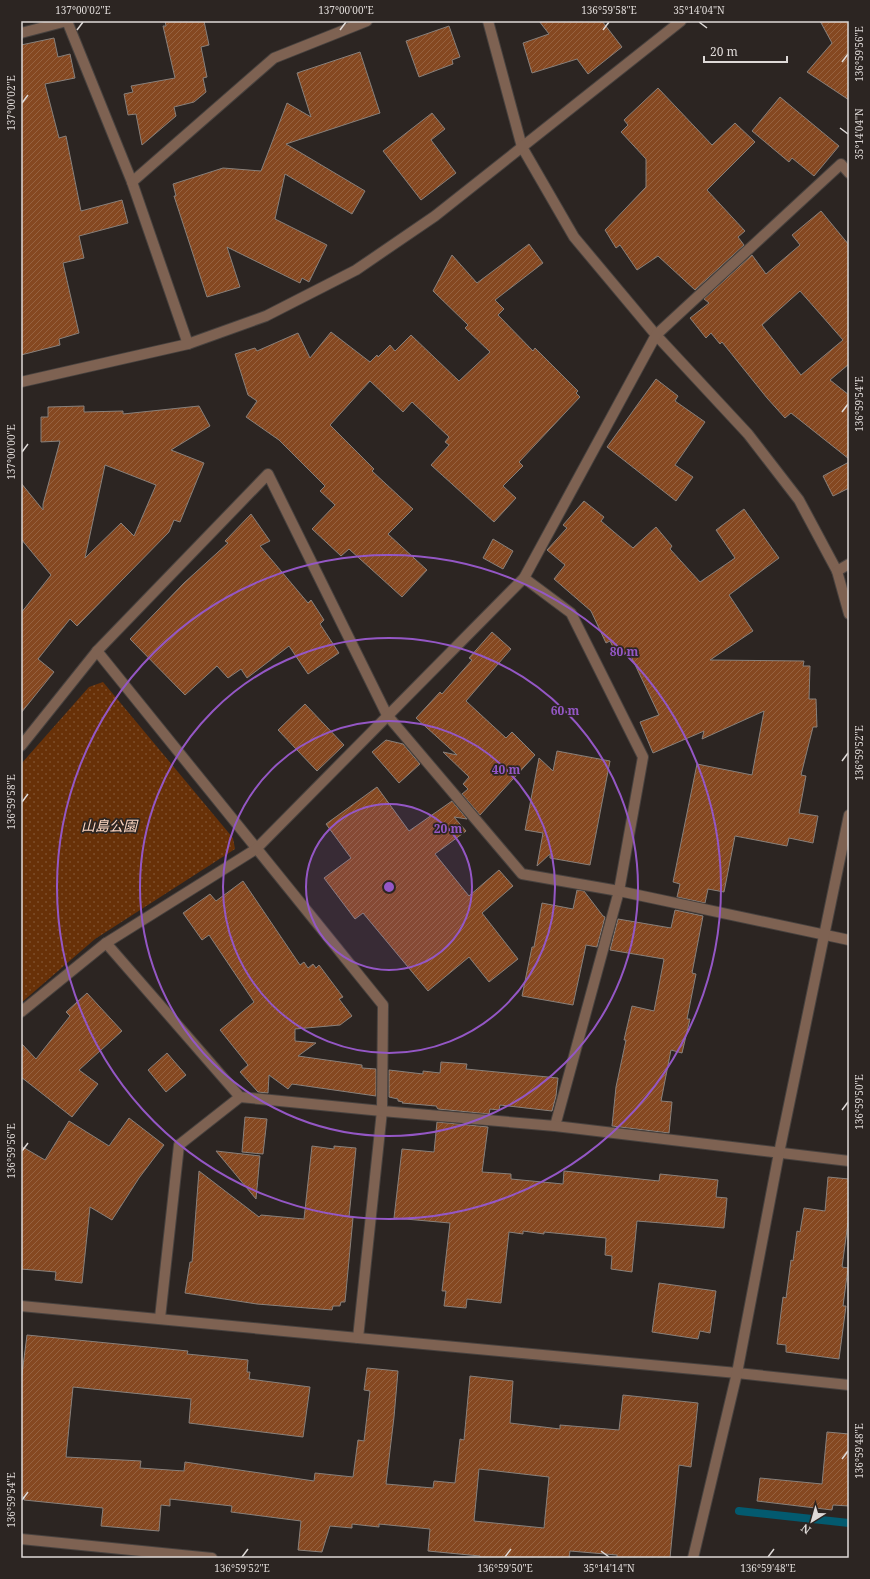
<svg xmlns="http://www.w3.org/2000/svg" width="870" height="1579" font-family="'Noto Serif','Noto Sans JP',serif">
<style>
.park{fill:url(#park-dots)}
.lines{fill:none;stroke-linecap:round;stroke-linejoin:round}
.stream{stroke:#035a6f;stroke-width:8}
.building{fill:url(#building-hatch);stroke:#88807b;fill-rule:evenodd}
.minor-casing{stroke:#48423f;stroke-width:12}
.minor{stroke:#7e6252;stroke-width:10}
.ticks{fill:none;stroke:#ded9d7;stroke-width:1.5}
.ring{fill:none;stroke:#9457c5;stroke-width:2}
.labels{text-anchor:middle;stroke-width:3.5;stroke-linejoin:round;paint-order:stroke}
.park-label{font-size:14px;font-style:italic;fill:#fdd7c2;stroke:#2c2522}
.centre{fill:#9457c5;stroke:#2c2522;stroke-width:2}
.ring-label{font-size:12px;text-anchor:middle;font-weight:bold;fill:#9457c5;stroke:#2c2522;stroke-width:3.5;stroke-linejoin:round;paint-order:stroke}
.neatline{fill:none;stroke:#ded9d7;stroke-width:1.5}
.ticks-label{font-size:10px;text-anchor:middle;fill:#ded9d7}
</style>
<defs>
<pattern id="park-dots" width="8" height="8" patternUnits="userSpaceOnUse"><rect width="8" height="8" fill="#683108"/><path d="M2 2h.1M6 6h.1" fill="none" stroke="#7d4e2b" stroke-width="1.8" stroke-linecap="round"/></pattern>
<pattern id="building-hatch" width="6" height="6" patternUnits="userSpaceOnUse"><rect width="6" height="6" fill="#854821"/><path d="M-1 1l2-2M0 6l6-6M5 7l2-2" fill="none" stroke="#966240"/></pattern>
</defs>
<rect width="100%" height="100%" fill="#2c2522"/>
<polygon class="park" points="103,682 233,838 235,849 95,939 21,1003 21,764 89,687"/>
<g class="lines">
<polyline class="stream" points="739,1511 849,1523"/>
</g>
<g class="building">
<polygon points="165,21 204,21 209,45 201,47 207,77 203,78 206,92 194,102 174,107 176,116 142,145 136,114 128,115 124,94 133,92 131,86 175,78 163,26 166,26"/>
<polygon points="539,21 602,21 622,47 588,74 577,59 532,73 523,43 549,34"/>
<polygon points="820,21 849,21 849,100 807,72 832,43"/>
<polygon points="449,26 460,57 452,60 453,64 419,77 406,41"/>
<polygon points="54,38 58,57 70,54 75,78 45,84 59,138 66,136 81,211 122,200 128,223 79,236 84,258 63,263 79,333 59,339 60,345 21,355 21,45"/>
<polygon points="360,52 380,113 286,144 365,191 352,214 285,174 275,219 327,245 309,282 302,278 300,283 227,247 240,287 207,297 174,196 176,196 173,184 223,168 261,171 287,103 311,117 297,73"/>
<polygon points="658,88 712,145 735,123 755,142 707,190 745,231 738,237 744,245 695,290 658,256 637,270 620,245 616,248 605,230 646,187 646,159 621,132 628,125 624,120"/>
<polygon points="780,97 839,146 814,176 792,158 789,162 752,131"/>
<polygon points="432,113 445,129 431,140 456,173 421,200 383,151"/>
<path d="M821,211l28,34v119l-19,16 19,15v64l-58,-46 -6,5 -18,-20 -45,-56 -2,2 -9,-11 -5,5 -16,-20 19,-15 -5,-4 48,-44 14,19 34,-29 -8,-10zM800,291l43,49 -42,35 -39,-50z"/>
<polygon points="529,244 543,263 495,300 504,309 498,315 533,351 535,348 578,391 576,393 580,397 519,462 523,466 503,486 516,498 494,522 431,465 449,445 445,442 449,437 412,402 403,412 370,381 330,425 374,469 372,471 413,509 388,534 427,570 402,597 349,549 341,556 312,529 335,505 320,491 325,486 279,440 246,417 257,401 248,395 235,354 255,348 257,351 298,333 310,358 331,332 370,362 377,355 378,357 390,345 395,351 411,335 459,381 490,352 465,328 468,325 433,291 452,255 477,283"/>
<polygon points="656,379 678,396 675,401 705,422 675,465 693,477 676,501 607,447"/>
<path d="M84,406v6l39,-1v3l76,-8 11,20 -39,24 33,13 -24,59 -6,-2 -5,12 -92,94 -7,-7 -32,40 16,13 -33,41v-100l30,-38 -30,-36v-56l22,27v-6l17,-63 -19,1v-25h7v-10zM105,465l51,20 -22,51 -13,-13 -36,35z"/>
<polygon points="849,462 849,488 833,496 823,476"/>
<polygon points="584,501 604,517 601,521 633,548 656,527 672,546 670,549 700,582 735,558 716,530 744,509 779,558 729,595 753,631 710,660 804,661 803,666 810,666 809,699 816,699 817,727 813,727 801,775 806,776 799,813 818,816 813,843 789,838 787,846 735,836 724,892 708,889 705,903 677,897 680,884 673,882 697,764 752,775 764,711 702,739 704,731 653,753 640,722 659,715 629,652 618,657 610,641 606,643 591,611 554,579 565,565 547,550 567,528 563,525"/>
<polygon points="251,514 270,541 260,546 308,603 311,600 324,620 320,624 339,653 308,674 289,646 247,678 241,669 228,678 217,666 185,695 130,639 184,583 228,543 225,541"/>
<polygon points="493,539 513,551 503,569 483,558"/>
<polygon points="492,632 511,649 466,701 506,738 512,732 535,755 480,815 462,794 468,789 463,784 469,777 443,752 457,755 416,718 440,692 442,694 472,660 469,658"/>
<polygon points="305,704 344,745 317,771 278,730"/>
<polygon points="386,740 403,744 420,764 399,783 372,752"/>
<polygon points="557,751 610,761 590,865 550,858 550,854 537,866 543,833 525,830 539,758 553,771"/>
<polygon points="377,787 409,831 452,801 467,819 454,817 466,831 435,854 469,896 499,870 513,886 482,913 518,959 489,982 469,957 428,991 363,913 355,919 324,878 351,858 326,824"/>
<polygon points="243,881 300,965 304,962 308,968 313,964 316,968 319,965 343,997 339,999 352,1016 340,1025 295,1029 295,1041 316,1043 298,1056 362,1065 362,1068 376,1069 376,1096 292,1084 288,1089 269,1075 268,1093 258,1092 240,1072 248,1065 220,1030 254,1002 209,935 202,940 183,913 210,894 216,901"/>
<polygon points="577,890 584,891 603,916 605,917 597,947 586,945 573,1005 522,996 532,947 534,947 542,903 573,909"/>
<polygon points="675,910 703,916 692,973 696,974 687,1019 690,1019 682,1053 671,1050 661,1101 672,1102 669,1133 612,1126 616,1087 626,1040 624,1040 632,1006 654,1011 664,959 610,950 618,919 671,928"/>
<polygon points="87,993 122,1031 79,1070 98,1084 72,1117 21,1077 21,1043 36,1059 70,1016 66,1012"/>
<polygon points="167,1053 186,1075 166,1092 148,1070"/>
<polygon points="441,1062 467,1064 466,1069 558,1078 556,1096 552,1111 500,1105 499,1110 490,1109 489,1114 438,1109 436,1106 402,1103 403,1102 398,1101 398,1099 389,1097 389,1070 423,1074 423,1071 440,1073"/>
<polygon points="245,1117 267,1119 263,1154 242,1152"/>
<polygon points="129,1118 164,1145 139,1178 112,1220 90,1207 82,1283 55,1280 56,1272 21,1269 21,1146 45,1160 69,1121 109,1146"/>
<polygon points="437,1122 488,1127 482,1172 511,1174 511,1179 563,1184 564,1171 659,1181 660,1174 718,1180 716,1197 727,1198 724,1228 637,1221 632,1272 611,1269 612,1256 605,1255 606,1238 544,1232 544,1234 523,1231 523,1234 509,1232 501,1303 467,1299 466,1308 444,1306 446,1291 442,1291 450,1223 394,1218 402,1149 434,1152"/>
<polygon points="312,1146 334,1149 334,1146 356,1148 349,1217 353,1218 345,1302 341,1302 340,1306 333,1306 332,1310 257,1304 185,1293 190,1262 192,1262 199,1171 259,1217 261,1215 304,1219"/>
<polygon points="216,1151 260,1156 256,1199"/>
<polygon points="828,1177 849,1179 849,1215 842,1267 848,1268 843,1306 846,1306 839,1359 786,1352 786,1345 777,1344 783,1297 786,1298 791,1260 793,1261 797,1231 800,1232 804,1208 825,1211"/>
<polygon points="659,1283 716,1291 710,1333 700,1331 698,1339 652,1332"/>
<path d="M27,1335l161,16 -1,3 61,6 -1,12h3l-1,7 61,8 -7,50 -114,-14 2,-24 -118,-12 -7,70 75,4 -1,7 44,3 1,-9 129,19 1,-8 38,4 5,-37 6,1 6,-50 -6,-1 3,-22 31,3 -4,46 -8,67 47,4 1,-7 21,2 5,-44 4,1 6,-64 43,5 -3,42 50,6v-4l59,5 4,-35 75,8 -7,64 -12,-2 -9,93h-53v-3l-47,-4 -1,7h-89v-2l-52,-5 2,-22 -51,-5v3l-27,-3v4l-22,-2 -8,26 -24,-2 3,-29 -70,-9 1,-6 -62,-7v7l-9,-1 -2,26 -58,-5 2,-18 -79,-8v-3h-3v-115zM479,1469l70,8 -5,51 -70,-7z"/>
<polygon points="827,1432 849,1434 849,1506 833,1505 832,1510 757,1501 760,1478 822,1484"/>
</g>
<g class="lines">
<g class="minor-casing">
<g id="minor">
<polyline points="67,21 132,182 188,344"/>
<polyline points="488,21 522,147 574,237 656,335 748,434 799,500 837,571 849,614"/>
<polyline points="21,33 67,21"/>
<polyline points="132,182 274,58 367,21"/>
<polyline points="21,382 188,344 266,316 356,270 435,216 681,21"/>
<polyline points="837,571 849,564"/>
<polyline points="524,578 571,613 643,757 619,891 555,1126"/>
<polyline points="97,651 383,1005 382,1111 358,1338"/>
<polyline points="21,746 97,651 268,474 387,715 522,874 619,891 849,940"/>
<polyline points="106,943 240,1097 382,1111 555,1126 849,1161"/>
<polyline points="21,1012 106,943 256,849 524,578 656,335 841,164 849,173"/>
<polyline points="21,1306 358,1338 737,1373 849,1385"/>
<polyline points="160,1318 179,1145 240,1097"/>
<polyline points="21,1539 212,1558"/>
<polyline points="693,1558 737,1373 779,1153 849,815"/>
</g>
</g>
<use href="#minor" class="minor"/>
</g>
<path class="ticks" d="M699,22l8,6M77,30l6,-8M340,30l6,-8M603,30l6,-8M842,62l6,-8M22,103l6,-8M840,128l8,6M842,412l6,-8M22,452l6,-8M842,761l6,-8M22,802l6,-8M842,1110l6,-8M22,1151l6,-8M842,1459l6,-8M22,1500l6,-8M601,1551l8,6M242,1557l6,-8M505,1557l6,-8M768,1557l6,-8"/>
<circle cx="389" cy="887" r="83" fill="#9457c5" fill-opacity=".12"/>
<g class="ring">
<circle cx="389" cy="887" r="83"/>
<circle cx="389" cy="887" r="166"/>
<circle cx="389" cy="887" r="249"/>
<circle cx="389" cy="887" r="332"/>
</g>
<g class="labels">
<g class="park-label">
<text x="109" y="831">山島公園</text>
</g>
</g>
<circle cx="389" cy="887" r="6" class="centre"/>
<g class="ring-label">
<text x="624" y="656">80 m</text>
<text x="565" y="715">60 m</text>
<text x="506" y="774">40 m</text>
<text x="448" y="833">20 m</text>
</g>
<rect width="870" height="1579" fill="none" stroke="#2c2522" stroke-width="44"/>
<g transform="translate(812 1521) rotate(217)" stroke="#2c2522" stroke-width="3" paint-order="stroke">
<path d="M0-3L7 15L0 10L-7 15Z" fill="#ded9d7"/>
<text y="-6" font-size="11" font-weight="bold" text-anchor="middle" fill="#ded9d7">N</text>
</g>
<path d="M704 56v6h83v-6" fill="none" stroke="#ded9d7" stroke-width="2"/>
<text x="710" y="56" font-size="12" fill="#ded9d7" stroke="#2c2522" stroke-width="3" paint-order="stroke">20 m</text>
<rect x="22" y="22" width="826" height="1535" class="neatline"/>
<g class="ticks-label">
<text x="83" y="14">137°00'02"E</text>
<text x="346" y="14">137°00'00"E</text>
<text x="609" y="14">136°59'58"E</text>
<text x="699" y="14">35°14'04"N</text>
<text transform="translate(859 54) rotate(-90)" y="4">136°59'56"E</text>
<text transform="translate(11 103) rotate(-90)" y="4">137°00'02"E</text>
<text transform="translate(859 134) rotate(-90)" y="4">35°14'04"N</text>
<text transform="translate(859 404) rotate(-90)" y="4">136°59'54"E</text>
<text transform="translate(11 452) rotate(-90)" y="4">137°00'00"E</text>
<text transform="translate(859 753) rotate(-90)" y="4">136°59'52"E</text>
<text transform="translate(11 802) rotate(-90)" y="4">136°59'58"E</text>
<text transform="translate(859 1102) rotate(-90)" y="4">136°59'50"E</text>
<text transform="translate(11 1151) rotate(-90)" y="4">136°59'56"E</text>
<text transform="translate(859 1451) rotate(-90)" y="4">136°59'48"E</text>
<text transform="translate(11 1500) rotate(-90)" y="4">136°59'54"E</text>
<text x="242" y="1572">136°59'52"E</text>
<text x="505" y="1572">136°59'50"E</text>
<text x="609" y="1572">35°14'14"N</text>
<text x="768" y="1572">136°59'48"E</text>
</g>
</svg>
